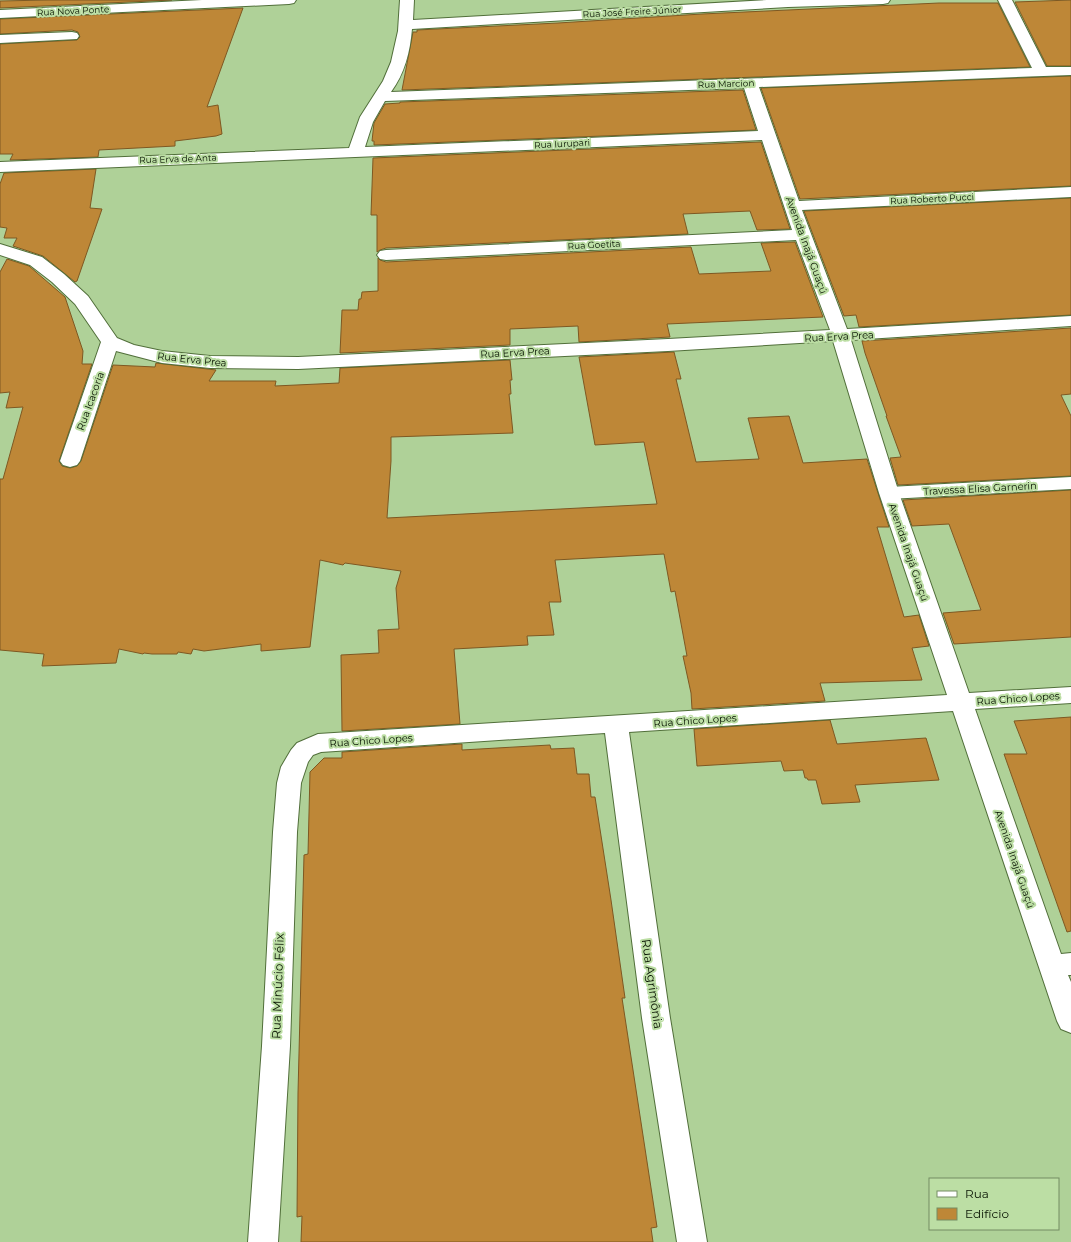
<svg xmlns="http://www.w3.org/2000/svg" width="1071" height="1242" font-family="Montserrat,sans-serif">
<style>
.building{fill:#be8737;stroke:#7e5822}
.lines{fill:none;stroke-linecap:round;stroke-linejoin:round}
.lane-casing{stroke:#516f3a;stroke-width:2}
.street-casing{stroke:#516f3a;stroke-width:2}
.lane{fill:#fff;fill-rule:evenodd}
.street{fill:#fff;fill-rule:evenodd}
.labels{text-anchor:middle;stroke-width:4;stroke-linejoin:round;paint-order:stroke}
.far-street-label{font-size:9px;fill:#071201;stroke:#bcdea4}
.street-label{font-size:10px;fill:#071201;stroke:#bcdea4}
.near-street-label{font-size:12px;fill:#071201;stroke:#bcdea4}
</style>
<rect width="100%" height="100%" fill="#afd198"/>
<g class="building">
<polygon points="48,0 172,0 0,8 0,1"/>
<polygon points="1071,0 1071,66 1047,66 1015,2"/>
<polygon points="939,3 998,3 1030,67 402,90 413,32 417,32 417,30 558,23 702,14"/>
<polygon points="243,8 207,107 218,105 222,134 216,136 175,141 175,146 99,150 98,157 10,160 13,154 0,154 0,44 77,40 80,37 78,32 72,30 0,34 0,19"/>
<polygon points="1071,76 1071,186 800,199 761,88"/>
<polygon points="743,90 756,130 374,145 374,141 372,141 374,123 385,104 400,103 400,102"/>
<polygon points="761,142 790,229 757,230 750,211 683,214 688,234 386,248 380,250 377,252 377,215 371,215 373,158"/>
<polygon points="96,169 90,208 102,209 77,281 75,282 43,256 13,246 17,238 4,238 7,228 0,227 0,184 4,173"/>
<polygon points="1071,198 1071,315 859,327 856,315 844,316 804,211"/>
<polygon points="795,242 823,317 667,324 670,337 579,342 578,326 510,329 510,345 340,353 342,310 358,310 359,299 361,299 362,292 378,291 378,258 380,260 386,262 691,247 699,274 771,271 761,243"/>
<polygon points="7,259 29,266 65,297 83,351 82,364 92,364 59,461 62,466 70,468 77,466 81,461 113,365 155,367 156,363 216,370 209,381 276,381 275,386 339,383 340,368 510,360 512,380 510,380 511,394 509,394 513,433 391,437 391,461 387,518 657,504 644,442 595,445 579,357 674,352 681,379 676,379 696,462 759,459 748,418 789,416 803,463 867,459 889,527 877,527 904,617 919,615 929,646 912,648 922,680 820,683 825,701 692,709 691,693 683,656 687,656 675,591 671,592 664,554 555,560 561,602 549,602 554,635 527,636 528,645 454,649 460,724 342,731 341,655 379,653 378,630 399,629 396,588 401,571 345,563 343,565 320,560 310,647 261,651 261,644 204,651 193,649 191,654 178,652 177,654 152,654 144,653 143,654 119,649 116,663 42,666 44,654 0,650 0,479 3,479 23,407 6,408 10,392 0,393 0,272"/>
<polygon points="1071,328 1071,394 1061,395 1071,416 1071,476 898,485 890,458 901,457 886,416 887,416 865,353 862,341"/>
<polygon points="1071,490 1071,637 954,644 943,613 981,610 949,524 912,526 903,500"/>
<polygon points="1071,717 1071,931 1067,932 1004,754 1027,754 1014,721"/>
<polygon points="830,720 837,744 926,738 939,780 855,785 860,802 822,804 816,780 808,780 807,778 805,778 803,770 784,771 781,761 697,766 694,729"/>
<polygon points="462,744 462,750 550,745 551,749 574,748 577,774 589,774 591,797 595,797 611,900 625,998 622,998 657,1227 651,1228 653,1242 301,1242 302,1216 297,1217 298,1093 304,855 308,854 310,772 324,758 342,758 342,752"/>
</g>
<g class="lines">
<g class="lane-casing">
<polygon id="lane" points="1071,477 1071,489 889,499 883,497 880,493 883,489 889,487"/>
</g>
<g class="street-casing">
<g id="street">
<polygon points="202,0 296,0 294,3 289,4 0,18 0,10"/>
<path d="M400,0h14l-1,20 354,-20h123l-2,3 -5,1 -95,3 -376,22c-2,23 -7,44 -21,63l641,-24 -34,-68h14l34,67h25v8l-312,12 40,114 272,-14v10l-269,13 45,119 224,-13v10l-220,14 48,153 70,200 102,-6v16l-96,6 86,245 10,-1v22h-3l3,7v51l-10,-4 -4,-8 -104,-310 -324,21 41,286 37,224h-30l-35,-224 -37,-285 -284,19 -8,3 -5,7 -7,21 -4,49 -7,214 -12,196h-30l14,-196 11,-214 4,-49 4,-16 10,-17 6,-7 21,-9 629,-39 -68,-202 -46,-152 -165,10 -370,18 -88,-1 -48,-5 -46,-12 -36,110 -3,4 -7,2 -7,-2 -3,-4 41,-119 -26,-38 -23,-22 -22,-17 -30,-10v-11l42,13 22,17 24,22 29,42 17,7 28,6 48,5 88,1 370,-18 162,-9 -34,-90 -410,20 -6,-1 -3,-4 3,-4 6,-1 406,-20 -30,-90 -762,32v-10l349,-14 11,-31 23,-36 8,-19 7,-31zM744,88l14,43 -393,16 8,-25 12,-21z"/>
<polygon points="72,32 77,33 79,36 77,39 0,43 0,35"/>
</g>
</g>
<use href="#lane" class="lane"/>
<use href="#street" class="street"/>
</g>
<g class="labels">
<g class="far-street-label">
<text transform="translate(73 11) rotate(-3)" y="3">Rua Nova Ponte</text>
<text transform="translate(632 12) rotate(-3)" y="3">Rua José Freire Júnior</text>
<text transform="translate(726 84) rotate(-2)" y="3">Rua Marcion</text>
<text transform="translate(562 144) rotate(-3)" y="3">Rua Iurupari</text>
<text transform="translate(178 159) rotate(-2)" y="3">Rua Erva de Anta</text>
<text transform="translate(932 199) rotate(-3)" y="3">Rua Roberto Pucci</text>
<text transform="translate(594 245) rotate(-3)" y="3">Rua Goetita</text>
</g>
<g class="street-label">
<text transform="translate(807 245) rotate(70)" y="4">Avenida Inajá Guaçú</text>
<text transform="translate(839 336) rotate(-3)" y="4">Rua Erva Prea</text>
<text transform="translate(515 352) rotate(-3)" y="4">Rua Erva Prea</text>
<text transform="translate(192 359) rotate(6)" y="4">Rua Erva Prea</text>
<text transform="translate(90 401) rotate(-70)" y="4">Rua Icacoria</text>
<text transform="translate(980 488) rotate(-3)" y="4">Travessa Elisa Garnerin</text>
<text transform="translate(909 552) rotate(71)" y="4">Avenida Inajá Guaçú</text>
<text transform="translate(1018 698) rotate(-4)" y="4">Rua Chico Lopes</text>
<text transform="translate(695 720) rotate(-4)" y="4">Rua Chico Lopes</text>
<text transform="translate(371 740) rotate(-4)" y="4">Rua Chico Lopes</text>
<text transform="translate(1015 859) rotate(71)" y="4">Avenida Inajá Guaçú</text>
</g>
<g class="near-street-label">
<text transform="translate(652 984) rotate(82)" y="4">Rua Agrimônia</text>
<text transform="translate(278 986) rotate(-88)" y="4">Rua Minúcio Félix</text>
</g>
</g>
<rect x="929" y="1178" width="130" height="52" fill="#bcdea4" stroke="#748c63"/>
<rect x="937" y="1191" width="20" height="6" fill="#ffffff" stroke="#748c63"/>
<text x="965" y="1198" font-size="12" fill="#071201">Rua</text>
<rect x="937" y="1208" width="20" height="12" fill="#be8737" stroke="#748c63"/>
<text x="965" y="1218" font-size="12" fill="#071201">Edifício</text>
</svg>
